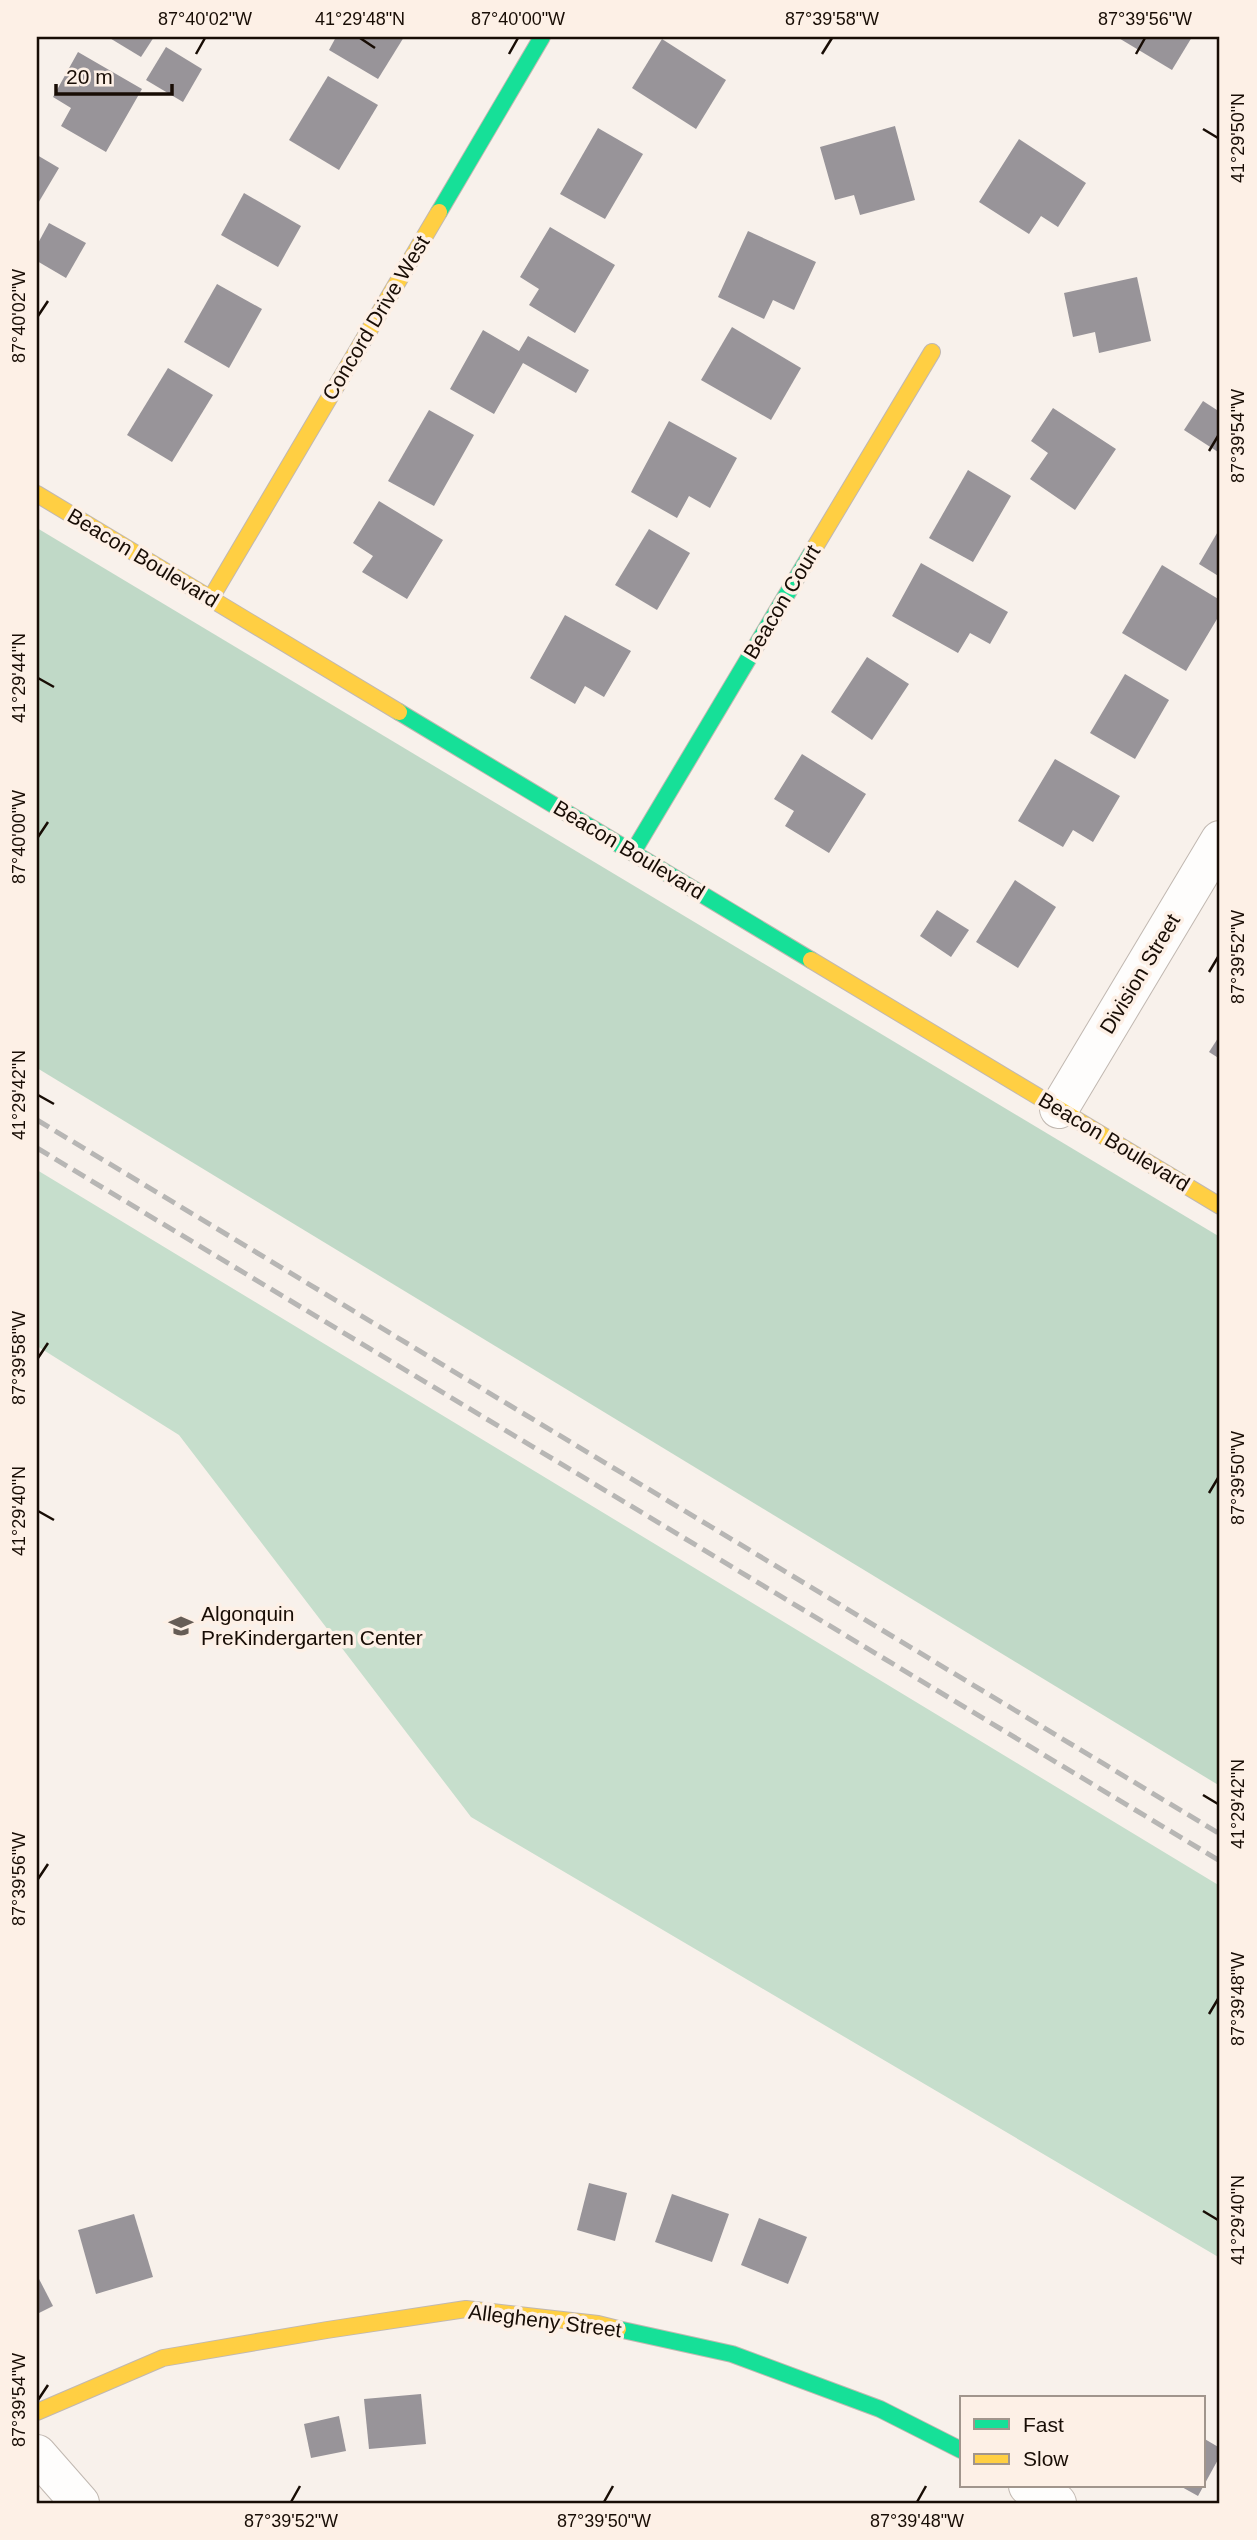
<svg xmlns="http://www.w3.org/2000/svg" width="1257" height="2540" font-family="Helvetica,sans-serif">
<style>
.green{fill:#c6decc}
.forest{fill:#c0d9c7}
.building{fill:#989499}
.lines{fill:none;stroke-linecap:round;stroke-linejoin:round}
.street-casing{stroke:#c1b8b1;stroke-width:40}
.fast-casing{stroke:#c1b8b1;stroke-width:18}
.slow-casing{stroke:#c1b8b1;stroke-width:18}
.street{stroke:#fefdfc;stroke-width:38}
.fast{stroke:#16e098;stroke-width:16}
.slow{stroke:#ffcf43;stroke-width:16}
.rail{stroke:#b7b6b4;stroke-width:5;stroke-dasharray:14 7;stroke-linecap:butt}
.ticks{fill:none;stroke:#180d05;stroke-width:2.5}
.labels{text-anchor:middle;stroke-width:7;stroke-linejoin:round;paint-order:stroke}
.street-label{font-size:21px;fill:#180d05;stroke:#fdf0e6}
.poi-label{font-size:21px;fill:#180d05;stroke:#fdf0e6;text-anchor:start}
.neatline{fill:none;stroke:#180d05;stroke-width:2.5}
.ticks-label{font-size:18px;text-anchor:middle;fill:#180d05}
</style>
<rect width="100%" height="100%" fill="#f8f1eb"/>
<polygon class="green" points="37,1170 1220,1886 1220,2258 471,1817 179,1435 37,1346"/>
<polygon class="forest" points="37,528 1220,1237 1220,1786 37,1068"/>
<g class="building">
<polygon points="108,37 154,37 141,57"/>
<polygon points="336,37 404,37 378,79 329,50"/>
<polygon points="1117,37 1192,37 1172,70"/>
<polygon points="662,39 726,80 696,129 632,88"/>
<polygon points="166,47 202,69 183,102 146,80"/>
<polygon points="78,52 142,89 106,152 61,126 71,108 53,97"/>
<polygon points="328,76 378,105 339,170 289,140"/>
<polygon points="895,126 915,200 860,215 854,195 835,200 820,147"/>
<polygon points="598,128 643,154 605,219 560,194"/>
<polygon points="1019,139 1086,183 1058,227 1041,216 1029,234 979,202"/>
<polygon points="37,155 59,168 37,205"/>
<polygon points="244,193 301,226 278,267 221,235"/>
<polygon points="49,223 86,243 66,278 37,261 37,245"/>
<polygon points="550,227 615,265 575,333 529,305 539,289 520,277"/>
<polygon points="748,231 816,262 794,310 773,300 764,319 718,297"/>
<polygon points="1137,277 1151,341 1099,353 1095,332 1073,337 1064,293"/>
<polygon points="217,284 262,309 229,368 184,342"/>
<polygon points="732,327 801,368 771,420 701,380"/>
<polygon points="483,330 519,351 528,336 589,370 576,393 523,363 494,414 450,389"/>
<polygon points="168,368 213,395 172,462 127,435"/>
<polygon points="1203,401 1220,412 1220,448 1218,452 1184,430"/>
<polygon points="1053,408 1116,449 1075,510 1030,479 1048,453 1031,441"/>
<polygon points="429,410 474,435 434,506 388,481"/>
<polygon points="669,421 737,458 710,508 689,496 677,518 631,492"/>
<polygon points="968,470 1011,496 973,562 929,538"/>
<polygon points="379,501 443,540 407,599 362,572 373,556 353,543"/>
<polygon points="1220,528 1220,577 1199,564"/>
<polygon points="649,529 690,553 657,610 615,585"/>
<polygon points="921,563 1008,612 990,644 970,633 958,653 892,616"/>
<polygon points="1162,565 1220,600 1220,614 1186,671 1122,633"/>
<polygon points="565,615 631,651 604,697 585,686 575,704 530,678"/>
<polygon points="867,657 909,684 872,740 831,712"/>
<polygon points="1125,674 1169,700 1135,759 1090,733"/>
<polygon points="802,754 866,794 829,853 785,826 794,811 774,799"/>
<polygon points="1055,759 1120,796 1093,842 1073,830 1063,847 1018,821"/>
<polygon points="1015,880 1056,907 1018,968 976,942"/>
<polygon points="937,910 969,930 951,957 920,936"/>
<polygon points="1220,1035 1220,1059 1209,1052"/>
<polygon points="589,2183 627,2193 615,2241 577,2230"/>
<polygon points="672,2194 729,2214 712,2262 655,2242"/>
<polygon points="134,2214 153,2277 96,2294 78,2230"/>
<polygon points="759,2218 807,2237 788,2284 741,2265"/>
<polygon points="37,2275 53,2306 37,2314"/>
<polygon points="421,2394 426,2444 369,2449 364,2399"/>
<polygon points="339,2416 346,2451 311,2458 304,2424"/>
<polygon points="1203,2438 1220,2448 1220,2456 1198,2496 1180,2486 1203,2486"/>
</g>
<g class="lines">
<g class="street-casing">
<g id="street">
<polyline points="1059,1109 1220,840"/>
<polyline points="37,2454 80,2503"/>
<polyline points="1028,2486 1057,2503"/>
</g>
</g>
<g class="fast-casing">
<g id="fast">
<polyline points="439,212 542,37"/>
<polyline points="399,712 811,960"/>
<polyline points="633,852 815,547"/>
<polyline points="618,2329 732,2354 880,2409 961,2450"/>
</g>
</g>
<g class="slow-casing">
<g id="slow">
<polyline points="37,494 399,712"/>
<polyline points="815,547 932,352"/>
<polyline points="211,598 439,212"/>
<polyline points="811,960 1220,1206"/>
<polyline points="37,2412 163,2358 327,2330 466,2309 598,2324 618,2329"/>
</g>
</g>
<use href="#street" class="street"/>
<use href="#fast" class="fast"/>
<use href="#slow" class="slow"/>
<g class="rail">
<polyline points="37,1120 1220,1834"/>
<polyline points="37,1148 1220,1861"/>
</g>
</g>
<path class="ticks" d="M360,38l15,10M196,54l9,-16M509,54l9,-16M822,54l10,-16M1136,54l9,-16M1203,129l15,9M38,316l10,-15M1209,451l9,-15M38,678l16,9M38,837l10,-15M1209,972l9,-15M38,1095l16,9M38,1358l10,-15M1209,1493l9,-15M38,1511l16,9M1203,1795l15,9M38,1879l10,-15M1209,2014l9,-15M1203,2211l15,9M38,2400l10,-15M291,2502l9,-16M604,2502l9,-16M917,2502l9,-16"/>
<defs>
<g id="school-bare" transform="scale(1.89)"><path d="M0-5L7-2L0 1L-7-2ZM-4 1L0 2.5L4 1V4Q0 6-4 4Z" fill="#665d56" stroke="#fdf0e6" stroke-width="2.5" paint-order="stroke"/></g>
</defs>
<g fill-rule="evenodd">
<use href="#school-bare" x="181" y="1626"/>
</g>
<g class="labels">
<g class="street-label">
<text transform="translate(376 318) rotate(-59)" y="7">Concord Drive West</text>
<text transform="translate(143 558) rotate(31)" y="7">Beacon Boulevard</text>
<text transform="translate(782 602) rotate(-59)" y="7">Beacon Court</text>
<text transform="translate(629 850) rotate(31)" y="7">Beacon Boulevard</text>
<text transform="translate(1140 974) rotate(-59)" y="7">Division Street</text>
<text transform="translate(1114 1142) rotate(31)" y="7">Beacon Boulevard</text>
<text transform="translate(545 2321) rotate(7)" y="7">Allegheny Street</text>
</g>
<g class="poi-label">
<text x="201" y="1621">Algonquin<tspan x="201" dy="24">PreKindergarten Center</tspan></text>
</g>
</g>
<rect width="1257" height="2540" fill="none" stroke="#fdf0e6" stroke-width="77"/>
<rect x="960" y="2396" width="245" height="91" fill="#fdf0e6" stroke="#a1958c" stroke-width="2"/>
<rect x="974" y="2419" width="35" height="10" fill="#16e098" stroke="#a1958c" stroke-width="2"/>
<text x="1023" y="2432" font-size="21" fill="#180d05">Fast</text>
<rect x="974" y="2454" width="35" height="10" fill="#ffcf43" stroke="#a1958c" stroke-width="2"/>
<text x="1023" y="2466" font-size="21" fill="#180d05">Slow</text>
<path d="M56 84v10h116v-10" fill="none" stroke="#180d05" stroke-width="3.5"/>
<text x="66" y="84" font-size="21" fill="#180d05" stroke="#fdf0e6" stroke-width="5" paint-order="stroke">20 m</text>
<rect x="38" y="38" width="1180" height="2464" class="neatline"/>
<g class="ticks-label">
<text x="205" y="25">87°40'02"W</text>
<text x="360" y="25">41°29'48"N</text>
<text x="518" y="25">87°40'00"W</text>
<text x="832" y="25">87°39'58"W</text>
<text x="1145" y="25">87°39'56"W</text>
<text transform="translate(1238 138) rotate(-90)" y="6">41°29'50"N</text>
<text transform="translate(19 316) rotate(-90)" y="6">87°40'02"W</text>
<text transform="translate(1238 436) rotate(-90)" y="6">87°39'54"W</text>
<text transform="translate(19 678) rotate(-90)" y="6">41°29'44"N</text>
<text transform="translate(19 837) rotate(-90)" y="6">87°40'00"W</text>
<text transform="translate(1238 957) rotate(-90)" y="6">87°39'52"W</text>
<text transform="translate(19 1095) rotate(-90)" y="6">41°29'42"N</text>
<text transform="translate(19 1358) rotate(-90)" y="6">87°39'58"W</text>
<text transform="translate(1238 1478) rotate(-90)" y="6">87°39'50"W</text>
<text transform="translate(19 1511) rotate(-90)" y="6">41°29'40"N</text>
<text transform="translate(1238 1804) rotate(-90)" y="6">41°29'42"N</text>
<text transform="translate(19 1879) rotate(-90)" y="6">87°39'56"W</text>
<text transform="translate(1238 1999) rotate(-90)" y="6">87°39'48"W</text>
<text transform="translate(1238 2220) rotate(-90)" y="6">41°29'40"N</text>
<text transform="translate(19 2400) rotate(-90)" y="6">87°39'54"W</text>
<text x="291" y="2527">87°39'52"W</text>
<text x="604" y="2527">87°39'50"W</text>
<text x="917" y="2527">87°39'48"W</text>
</g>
</svg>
